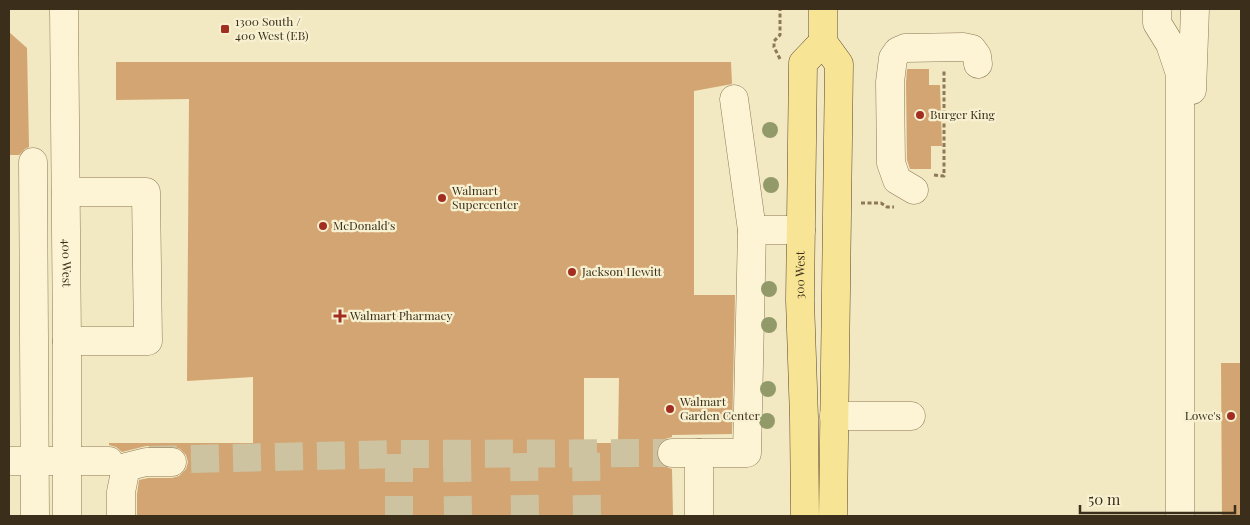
<svg xmlns="http://www.w3.org/2000/svg" width="1250" height="525" font-family="'Playfair Display',serif">
<style>
.building{fill:#d3a573;fill-rule:evenodd}
.lines{fill:none;stroke-linecap:round;stroke-linejoin:round}
.minor-tunnel{stroke:#cdc3a0;stroke-width:28;stroke-dasharray:28 14;stroke-linecap:butt}
.minor-casing{stroke:#8d7957;stroke-width:29}
.major-casing{stroke:#5a462b;stroke-width:29}
.path{stroke:#8d7957;stroke-width:3;stroke-dasharray:4 2.5;stroke-linecap:butt}
.minor{stroke:#fcf4d5;stroke-width:28}
.major{stroke:#f8e495;stroke-width:28}
.tree{fill:#939a69}
.poi-dot{fill:#a22e21;stroke:#f8f1d1;stroke-width:2}
.labels{text-anchor:middle;stroke-width:4.5;stroke-linejoin:round;paint-order:stroke}
.poi-label{font-size:12px;fill:#3b2f1c;stroke:#f8f1d1;text-anchor:start}
.street-label{font-size:12px;fill:#3b2f1c;stroke:#f8f1d1}
</style>
<rect width="100%" height="100%" fill="#f2e8c1"/>
<g class="building">
<polygon points="9,32 27,48 29,147 25,149 19,155 9,155"/>
<path d="M116,62h615l1,22 -38,7v204h41l-3,139 -60,1v2l-7,2 -6,6 -3,8 2,7 6,6 8,3 1,47h-536v-22l2,-14 9,-2h24l7,-2 7,-7 2,-7 -2,-7 -6,-6 -8,-3h-26l-24,6 -6,-5 -7,-2v-2h144v-66l-66,4 2,-282 -73,1zM584,378h35l-1,65h-34z"/>
<polygon points="907,69 929,69 929,85 940,85 942,146 931,146 931,169 910,169 907,160 906,83"/>
<polygon points="1221,363 1241,363 1241,516 1222,516"/>
</g>
<g class="lines">
<g class="minor-tunnel">
<polyline points="524,453 525,516"/>
<polyline points="586,453 587,516"/>
<polyline points="399,454 399,516"/>
<polyline points="457,454 458,516"/>
<polyline points="149,460 399,454 672,453"/>
</g>
<g class="minor-casing">
<g id="minor">
<path id="s1" d="M64,9l3,332v175"/>
<polyline points="1157,9 1157,23 1170,44 1180,74 1180,516"/>
<polyline points="1192,90 1195,9"/>
<polyline points="33,162 35,516"/>
<polyline points="914,190 897,180 891,163 890,82 893,58 898,51 905,48 963,47 972,49 977,56 978,64"/>
<polyline points="66,192 146,192 148,341 67,341"/>
<polyline points="752,230 801,230"/>
<polyline points="834,416 911,416"/>
<polyline points="672,453 747,453 752,230 734,99"/>
<polyline points="699,453 699,516"/>
<polyline points="9,461 109,461"/>
<polyline points="121,516 121,492 126,467 146,462 172,462"/>
</g>
</g>
<g class="major-casing">
<g id="major">
<polyline points="823,9 823,42 839,64 833,516"/>
<path id="s2" d="M805,516l-1,-98 -4,-118 3,-237 20,-21"/>
</g>
</g>
<g class="path">
<polyline points="780,59 774,47 774,41 780,35 780,9"/>
<polyline points="934,175 944,176 944,71"/>
<polyline points="861,203 881,203 887,207 894,207"/>
</g>
<use href="#minor" class="minor"/>
<use href="#major" class="major"/>
</g>
<g class="tree">
<circle cx="770" cy="130" r="8"/>
<circle cx="771" cy="185" r="8"/>
<circle cx="769" cy="289" r="8"/>
<circle cx="769" cy="325" r="8"/>
<circle cx="768" cy="389" r="8"/>
<circle cx="767" cy="421" r="8"/>
</g>
<g class="poi-dot">
<rect x="220" y="24" width="10" height="10" rx="2.5"/>
<circle cx="920" cy="115" r="5"/>
<circle cx="442" cy="198" r="5"/>
<circle cx="323" cy="226" r="5"/>
<circle cx="572" cy="272" r="5"/>
<path d="M337.5 308.5h5v5h5v5h-5v5h-5v-5h-5v-5h5z"/>
<circle cx="670" cy="409" r="5"/>
<circle cx="1231" cy="416" r="5"/>
</g>
<g class="labels">
<g class="poi-label">
<text x="235" y="26">1300 South /<tspan x="235" dy="14">400 West (EB)</tspan></text>
<text x="930" y="119">Burger King</text>
<text x="452" y="195">Walmart<tspan x="452" dy="14">Supercenter</tspan></text>
<text x="333" y="230">McDonald's</text>
<text x="582" y="276">Jackson Hewitt</text>
<text x="350" y="320">Walmart Pharmacy</text>
<text x="680" y="406">Walmart<tspan x="680" dy="14">Garden Center</tspan></text>
<text x="1221" y="420" text-anchor="end">Lowe's</text>
</g>
<g class="street-label">
<text dy="4" stroke="none"><textPath href="#s1" startOffset="254">400 West</textPath></text>
<text dy="4" stroke="none"><textPath href="#s2" startOffset="241">300 West</textPath></text>
</g>
</g>
<rect width="1250" height="525" fill="none" stroke="#3b2f1c" stroke-width="20"/>
<path d="M1080 505v8h155v-8" fill="none" stroke="#3b2f1c" stroke-width="2.5"/>
<text x="1088" y="505" font-size="15" fill="#3b2f1c" stroke="#f8f1d1" stroke-width="4" paint-order="stroke">50 m</text>
</svg>
